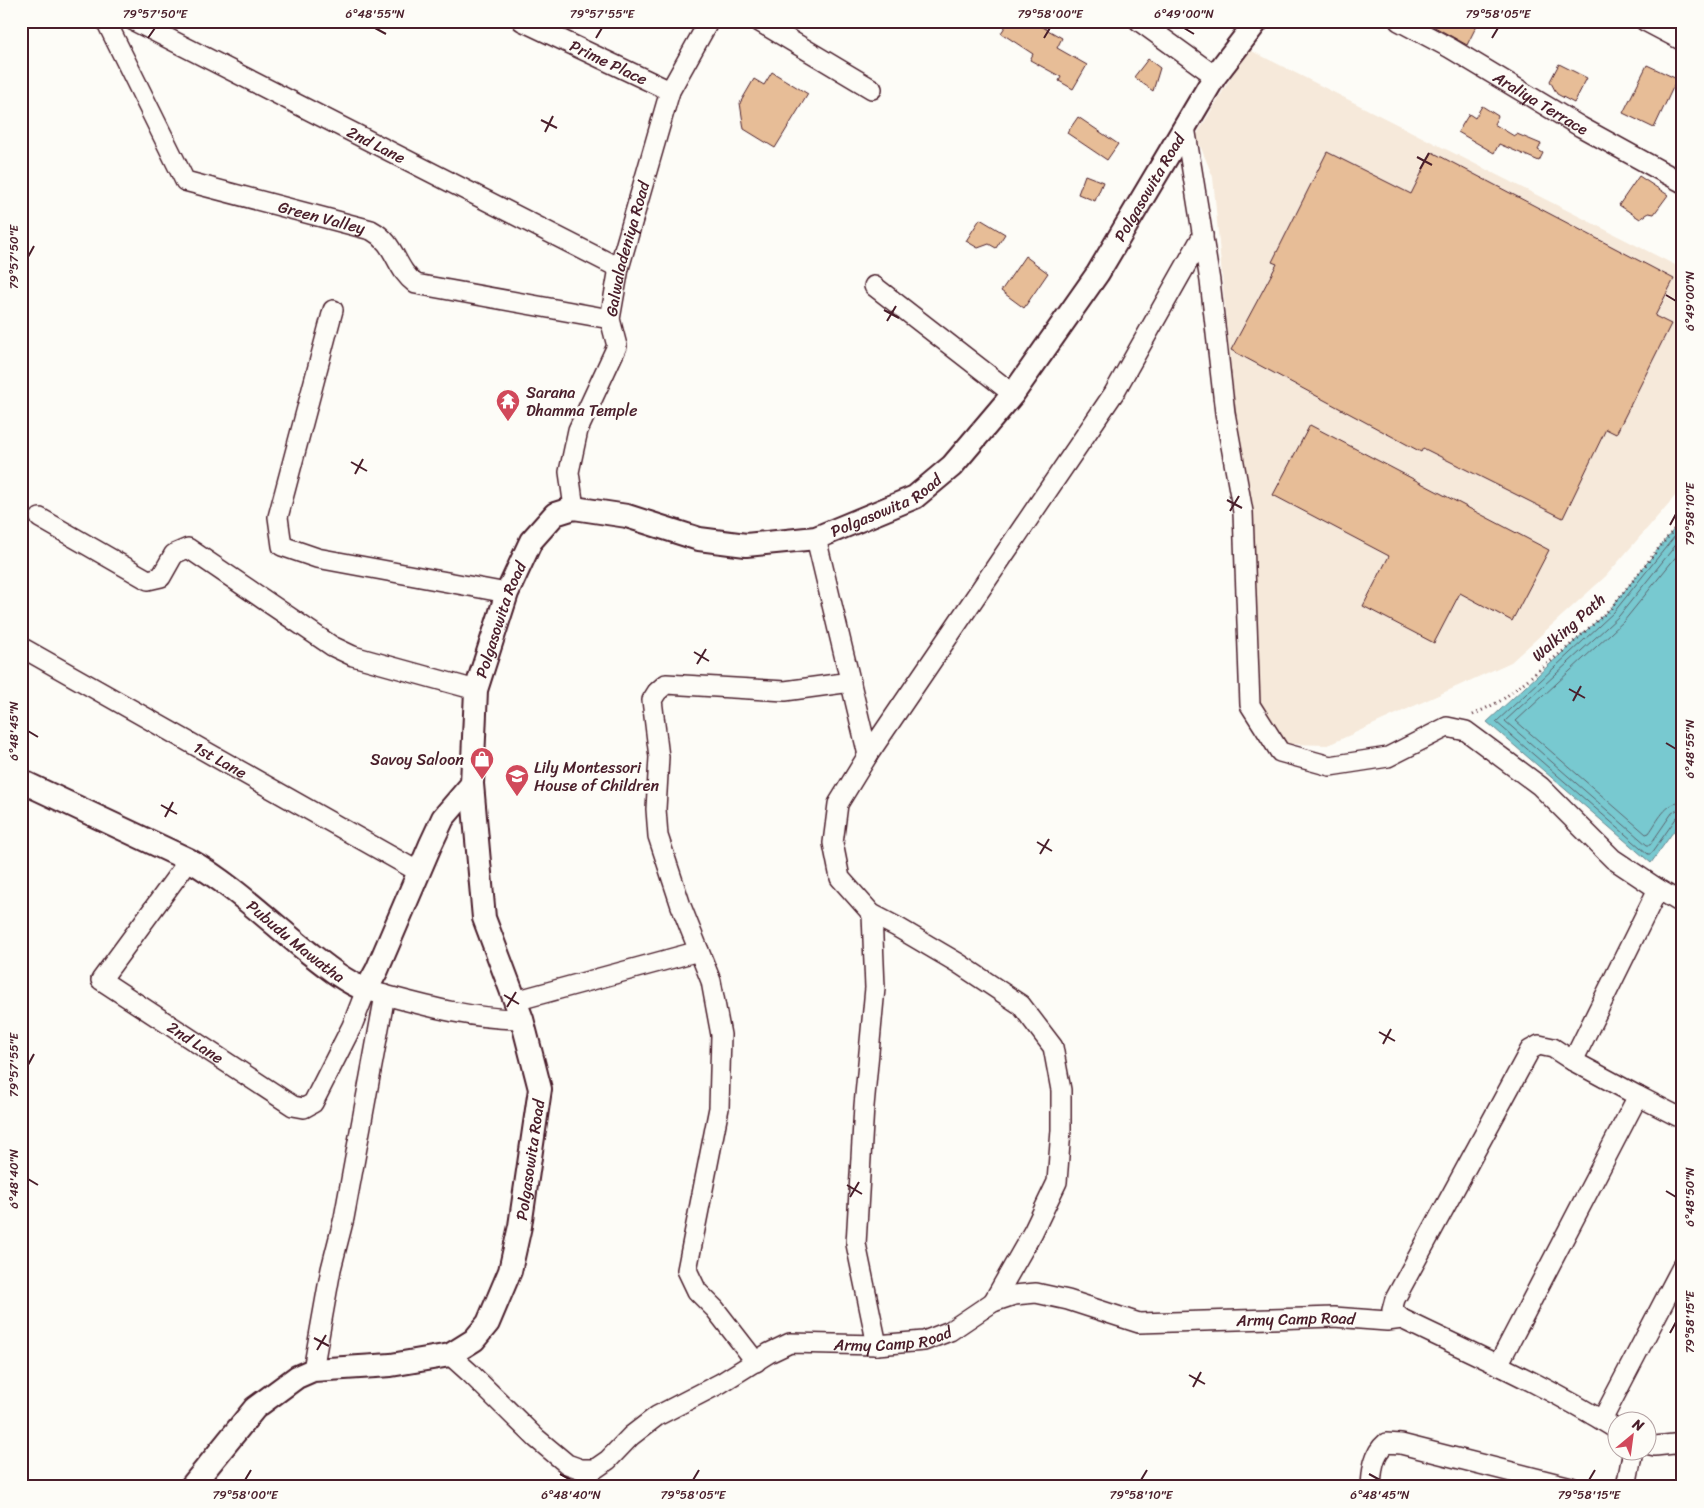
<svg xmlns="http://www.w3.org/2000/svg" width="1704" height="1508" font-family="Sriracha,sans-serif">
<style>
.built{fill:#f6e9da}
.water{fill:#78c9d0;stroke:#66858e}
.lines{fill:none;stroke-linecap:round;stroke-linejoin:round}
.shore{stroke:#5c636d;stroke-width:1}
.building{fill:#e7bd97;stroke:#4a1f2b}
.minor-casing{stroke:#4a1f2b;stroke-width:22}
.tertiary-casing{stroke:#4a1f2b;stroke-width:26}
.path{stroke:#4a1f2b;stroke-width:3;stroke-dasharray:1 4;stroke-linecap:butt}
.minor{stroke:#fdfcf7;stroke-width:19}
.tertiary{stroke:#fdfcf7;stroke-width:22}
.ticks{fill:none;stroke:#4a1f2b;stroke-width:2}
.labels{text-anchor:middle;stroke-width:5;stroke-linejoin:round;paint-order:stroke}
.street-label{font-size:16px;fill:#4a1f2b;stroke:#fdfcf7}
.poi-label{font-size:16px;fill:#4a1f2b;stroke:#fdfcf7;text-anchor:start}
.neatline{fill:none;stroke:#4a1f2b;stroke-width:2}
.ticks-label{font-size:12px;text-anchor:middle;fill:#4a1f2b}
</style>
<rect width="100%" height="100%" fill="#fdfcf7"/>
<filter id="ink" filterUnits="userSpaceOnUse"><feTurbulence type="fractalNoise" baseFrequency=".02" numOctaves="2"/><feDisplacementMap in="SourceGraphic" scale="10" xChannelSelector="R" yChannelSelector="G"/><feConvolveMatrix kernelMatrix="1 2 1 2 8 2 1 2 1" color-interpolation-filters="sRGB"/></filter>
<g filter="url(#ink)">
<polygon class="built" points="1248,49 1683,269 1683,487 1606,576 1511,662 1328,745 1290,744 1260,729 1250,586 1213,177 1196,136"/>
<polygon class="water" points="1683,518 1683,818 1651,863 1487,722 1611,608"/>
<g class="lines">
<g class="shore">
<polyline points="1683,526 1614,612 1496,722 1648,854 1651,854 1677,817 1683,816"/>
<polyline points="1683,536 1619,616 1505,721 1647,845 1650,845 1672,813 1677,810 1683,809"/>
<path d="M1683,548l-59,73 -108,100 130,113 3,-1c9,-12 16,-31 34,-31"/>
</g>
</g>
<g class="building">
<polygon points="1009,21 1032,21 1062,38 1057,48 1087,65 1073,89 1059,81 1061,77 1030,60 1033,54 1001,33"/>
<polygon points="1424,21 1479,21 1467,45"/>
<polygon points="1148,59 1160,68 1153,91 1134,77"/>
<polygon points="1559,64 1587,78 1574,103 1557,94 1550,81"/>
<polygon points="1647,65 1677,79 1654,128 1623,113"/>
<polygon points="772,72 808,94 775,148 744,129 740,103 754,79 764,85"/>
<polygon points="1482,106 1498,116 1494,124 1514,136 1517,134 1541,144 1538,150 1543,153 1539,161 1499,144 1494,153 1458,132 1469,114 1475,118"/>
<polygon points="1078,117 1118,144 1107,160 1067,133"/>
<polygon points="1327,152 1411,194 1432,152 1674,279 1655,316 1671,324 1616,434 1606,429 1563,518 1423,448 1421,452 1231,350 1277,264 1272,262"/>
<polygon points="1085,175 1103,182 1095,201 1078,194"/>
<polygon points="1639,176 1668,195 1654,214 1649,213 1640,219 1619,205"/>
<polygon points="980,219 1005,234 996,248 989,244 978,248 966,241"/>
<polygon points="1025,256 1048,273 1024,308 1001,291"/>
<polygon points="1310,425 1549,550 1512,621 1460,593 1434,643 1363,606 1389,556 1273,495"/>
</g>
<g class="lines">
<g class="minor-casing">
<g id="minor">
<path id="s1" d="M106,21l79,160 186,49c26,14 23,38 45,54l194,35"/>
<path id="s2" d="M134,21l485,247"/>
<path id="s3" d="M522,21l148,70"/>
<polyline points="758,21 872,89"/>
<polyline points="1139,21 1215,76"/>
<path id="s4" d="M1399,21l51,27 131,79 102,56"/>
<polyline points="1645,21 1683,41"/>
<polyline points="1185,127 1210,281 1225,413 1243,512 1250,705 1280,752 1330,766 1388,757 1447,727 1466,731 1540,786 1613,859 1658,889 1683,904"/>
<polyline points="874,286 1013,394"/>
<polyline points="333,310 278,517 282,546 317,558 507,593"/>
<path id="s5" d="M574,508l-5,-36 9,-42 39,-84 -7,-27 9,-51 51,-177 39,-70"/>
<polyline points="40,518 148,580 161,577 174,554 188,548 332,646 353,656 476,690"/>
<polyline points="816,538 868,755 1114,393 1203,235"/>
<path id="s6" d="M21,647l398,225"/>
<polyline points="868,755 838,804 833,843 840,878 872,914 897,927 958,963 1021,1005 1053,1047 1061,1090 1061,1130 1057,1182 1033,1232 993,1302"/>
<path id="s7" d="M189,860l-88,120 192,126 11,2 9,-5 39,-77 14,-36c53,14 101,29 156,29"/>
<polyline points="872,914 875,988 864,1106 856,1244 877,1345"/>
<polyline points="515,1001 699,951"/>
<polyline points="1638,1096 1683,1119"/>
<path id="s8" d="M450,1355l20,18 66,65 31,26 14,5h14l13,-9 23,-24 26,-20 64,-33 48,-30 21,-10 87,2 47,-4 26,-10 43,-29 21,-7 22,-2 32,7 71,23 195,-6 53,4 15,-2"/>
<polyline points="756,1362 715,1309 697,1291 687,1270 719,1108 721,1035 711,981 681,906 658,836 656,809 659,757 652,700 657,692 666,684 785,691 851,682"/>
<polyline points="1498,1365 1638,1096 1573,1061"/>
<polyline points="313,1370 331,1269 344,1218 385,995"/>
<polyline points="1602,1420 1683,1265"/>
<path d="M1616,1429c-68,-43 -142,-75 -214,-110l-10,-9 3,-11 135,-249 9,-5 14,3 20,13 85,-172"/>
<polyline points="1646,1444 1655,1446 1683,1443"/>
<path d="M1371,1487c1,-17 2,-33 15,-44l15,1 170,43"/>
<polyline points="1626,1487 1633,1450"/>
</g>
</g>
<g class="tertiary-casing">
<g id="tertiary">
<path id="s9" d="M21,781l168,79c44,25 80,61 119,92 19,15 36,29 58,38l11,-20 53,-124 13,-28 29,-34"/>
<path id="s10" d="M191,1487l64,-79 42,-31 16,-7 78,-5 59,-10 24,-15 14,-17 22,-52 10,-45 20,-137 -18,-70 -38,-101 -12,-134 4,-94 31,-97 24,-52 24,-27 19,-6 53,8 72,23 47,6 70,-7 99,-41 37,-31 61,-72 85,-121 117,-197 42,-55"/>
</g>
</g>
<polyline class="path" points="1473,715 1502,700 1568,647 1611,608 1683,518"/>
<use href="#minor" class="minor"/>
<use href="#tertiary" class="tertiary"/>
</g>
</g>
<path class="ticks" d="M375,28l11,6M1184,28l10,6M148,38l7,-10M596,38l6,-10M1044,38l6,-10M1492,38l6,-10M541,120l16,8M545,132l8,-16M1417,157l15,8M1420,169l9,-16M28,257l6,-11M1666,295l10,6M884,310l15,8M887,321l9,-15M351,462l16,9M355,474l8,-15M1227,500l15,8M1230,511l9,-15M1670,525l6,-11M694,652l15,9M697,664l9,-15M1569,689l16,9M1573,701l8,-15M28,731l10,6M1666,743l10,6M161,805l16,9M165,817l8,-15M1037,842l15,9M1040,854l9,-15M504,995l15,9M507,1007l9,-15M1379,1032l16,9M1383,1044l8,-15M28,1065l6,-11M28,1179l10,6M847,1185l15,9M1666,1191l10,6M850,1197l9,-15M1670,1333l6,-11M314,1338l15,8M317,1350l9,-15M1189,1375l16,9M1193,1387l8,-15M560,1474l11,6M1369,1474l11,6M245,1480l6,-10M693,1480l6,-10M1141,1480l6,-10M1589,1480l6,-10"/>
<defs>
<g id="temple-pin" transform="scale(1.25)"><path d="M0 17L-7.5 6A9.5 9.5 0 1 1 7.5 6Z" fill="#d1495b" stroke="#fdfcf7"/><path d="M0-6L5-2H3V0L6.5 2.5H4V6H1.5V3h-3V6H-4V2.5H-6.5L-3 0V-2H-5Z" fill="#fff"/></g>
<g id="shop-pin" transform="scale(1.25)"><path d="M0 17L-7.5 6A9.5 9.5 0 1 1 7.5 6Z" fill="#d1495b" stroke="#fdfcf7"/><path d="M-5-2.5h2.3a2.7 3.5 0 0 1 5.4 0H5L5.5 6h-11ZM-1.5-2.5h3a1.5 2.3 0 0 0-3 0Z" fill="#fff"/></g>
<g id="school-pin" transform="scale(1.25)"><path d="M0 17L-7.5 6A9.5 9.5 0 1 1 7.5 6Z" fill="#d1495b" stroke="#fdfcf7"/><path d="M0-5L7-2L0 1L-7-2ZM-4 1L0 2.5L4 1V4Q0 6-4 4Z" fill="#fff"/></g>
</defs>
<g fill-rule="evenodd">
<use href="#temple-pin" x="508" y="401"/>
<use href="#shop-pin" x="482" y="759"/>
<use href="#school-pin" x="517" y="776"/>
</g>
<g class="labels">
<g class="street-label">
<text dy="6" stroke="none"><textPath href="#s3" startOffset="96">Prime Place</textPath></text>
<text dy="6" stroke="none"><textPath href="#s4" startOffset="164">Araliya Terrace</textPath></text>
<text dy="6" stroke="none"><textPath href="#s2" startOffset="272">2nd Lane</textPath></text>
<text dy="6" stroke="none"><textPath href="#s10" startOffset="1969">Polgasowita Road</textPath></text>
<text dy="6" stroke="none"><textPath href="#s1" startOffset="320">Green Valley</textPath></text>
<text dy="6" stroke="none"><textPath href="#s5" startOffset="272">Galwaladeniya Road</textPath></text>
<text dy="6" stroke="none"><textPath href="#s10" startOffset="1549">Polgasowita Road</textPath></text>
<text dy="6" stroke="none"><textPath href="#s10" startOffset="1084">Polgasowita Road</textPath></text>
<text transform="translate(1568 627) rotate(-42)" y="6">Walking Path</text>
<text dy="6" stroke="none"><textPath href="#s6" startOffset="229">1st Lane</textPath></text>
<text dy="6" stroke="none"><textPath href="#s9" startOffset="320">Pubudu Mawatha</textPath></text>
<text dy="6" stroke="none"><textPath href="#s7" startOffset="262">2nd Lane</textPath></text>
<text dy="6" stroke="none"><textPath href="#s10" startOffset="529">Polgasowita Road</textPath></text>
<text dy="6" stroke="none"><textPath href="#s8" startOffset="945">Army Camp Road</textPath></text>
<text dy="6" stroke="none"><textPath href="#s8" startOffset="526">Army Camp Road</textPath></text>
</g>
<g class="poi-label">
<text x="526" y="398">Sarana<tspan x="526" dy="18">Dhamma Temple</tspan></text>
<text x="464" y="765" text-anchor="end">Savoy Saloon</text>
<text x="534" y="773">Lily Montessori<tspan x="534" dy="18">House of Children</tspan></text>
</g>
</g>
<rect width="1704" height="1508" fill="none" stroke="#fdfcf7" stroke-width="55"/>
<g transform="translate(1632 1436) rotate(29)"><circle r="24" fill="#fdfcf7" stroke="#b5a4a5"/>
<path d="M0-4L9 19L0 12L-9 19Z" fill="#d1495b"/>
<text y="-8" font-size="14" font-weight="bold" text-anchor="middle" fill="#4a1f2b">N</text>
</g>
<rect x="28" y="28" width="1648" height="1452" class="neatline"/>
<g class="ticks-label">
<text x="155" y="18">79°57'50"E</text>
<text x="375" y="18">6°48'55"N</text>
<text x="602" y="18">79°57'55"E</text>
<text x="1050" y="18">79°58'00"E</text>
<text x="1184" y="18">6°49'00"N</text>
<text x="1498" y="18">79°58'05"E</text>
<text transform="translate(14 257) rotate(-90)" y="4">79°57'50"E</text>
<text transform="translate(1690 301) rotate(-90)" y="4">6°49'00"N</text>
<text transform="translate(1690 514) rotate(-90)" y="4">79°58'10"E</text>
<text transform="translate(14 731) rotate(-90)" y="4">6°48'45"N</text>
<text transform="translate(1690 749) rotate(-90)" y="4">6°48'55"N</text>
<text transform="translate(14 1065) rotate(-90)" y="4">79°57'55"E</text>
<text transform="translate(14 1179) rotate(-90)" y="4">6°48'40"N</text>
<text transform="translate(1690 1197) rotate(-90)" y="4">6°48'50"N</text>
<text transform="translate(1690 1322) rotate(-90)" y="4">79°58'15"E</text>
<text x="245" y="1499">79°58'00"E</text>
<text x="571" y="1499">6°48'40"N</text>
<text x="693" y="1499">79°58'05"E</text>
<text x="1141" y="1499">79°58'10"E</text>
<text x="1380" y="1499">6°48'45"N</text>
<text x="1589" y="1499">79°58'15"E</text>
</g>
</svg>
